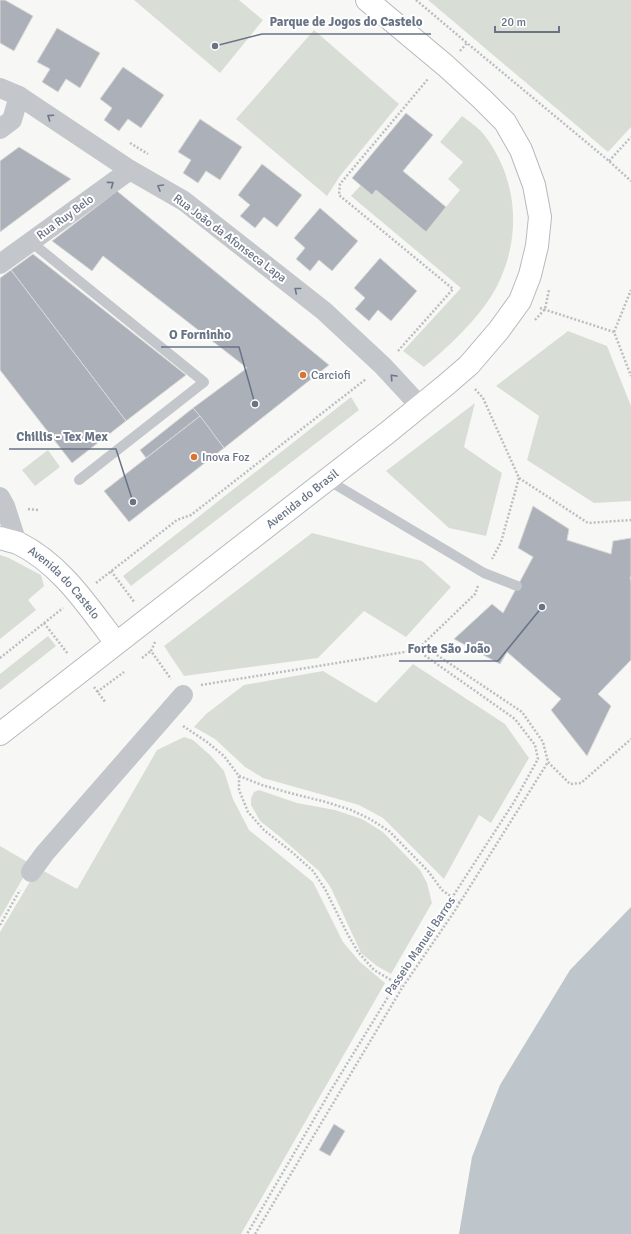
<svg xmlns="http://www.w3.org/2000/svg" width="631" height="1234" font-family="Signika,sans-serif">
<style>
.green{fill:#d8ded6}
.water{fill:#bec5cb}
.building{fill:#acb1b9;stroke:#d9d9d7}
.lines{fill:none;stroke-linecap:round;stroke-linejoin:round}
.secondary-casing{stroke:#b6b9bf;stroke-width:24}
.path{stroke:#bbbdc0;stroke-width:2.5;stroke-dasharray:2 2;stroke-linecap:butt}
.lane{stroke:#c3c6ca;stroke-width:10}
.street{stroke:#c3c6ca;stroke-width:20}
.secondary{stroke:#fff;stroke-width:22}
.oneway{stroke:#6d7788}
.poi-dot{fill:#dc7431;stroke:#fff;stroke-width:1.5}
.labels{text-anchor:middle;stroke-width:4;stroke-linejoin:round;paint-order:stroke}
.street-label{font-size:12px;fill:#687385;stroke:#fff}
.poi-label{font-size:12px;fill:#687385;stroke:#fff;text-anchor:start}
.leader{fill:none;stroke:#687385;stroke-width:1.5}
.callout-dot{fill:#687385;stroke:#fff;stroke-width:1.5}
.callout-label{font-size:13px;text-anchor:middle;font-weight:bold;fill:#687385;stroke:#fff;stroke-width:4;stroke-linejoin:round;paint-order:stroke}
</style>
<rect width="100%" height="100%" fill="#f7f8f5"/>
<g class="green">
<polygon points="134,0 239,0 263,20 220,73"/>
<polygon points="428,0 631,0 631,127 608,152"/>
<polygon points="314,30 399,104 340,176 327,196 236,119"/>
<path d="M462,116c8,6 17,12 23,20 33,44 37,101 12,150 -14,28 -48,61 -73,81l-21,-16 58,-63 -110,-92 10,-11 11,10 4,-5 50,41 34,-41 -12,-11 15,-17 -23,-20z"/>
<polygon points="568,331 607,346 631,406 631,501 594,503 527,460 539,416 496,386"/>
<polygon points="351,397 359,410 131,586 123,576"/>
<polygon points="475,403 464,447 502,473 486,536 449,528 386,471"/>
<polygon points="48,450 60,467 35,486 22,470"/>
<polygon points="312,533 422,561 451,587 406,637 364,611 318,658 184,676 164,646"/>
<polygon points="0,555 9,558 41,575 44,586 28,600 36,610 0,639"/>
<polygon points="48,636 56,646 0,690 0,674"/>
<polygon points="413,664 505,724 529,758 491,823 479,815 444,879 383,818 359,805 263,778 245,767 215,739 194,727 206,714 244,685 323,671 376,703"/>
<polygon points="184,737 193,740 211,756 224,771 233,799 249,830 313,882 343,942 360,962 385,983 241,1234 0,1234 0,932 38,868 77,889 157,750"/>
<polygon points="259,790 297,803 335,810 362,819 383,832 420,870 427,883 432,903 391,974 377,966 361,953 331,888 319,871 279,836 260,821 251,805 251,798 254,792"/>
<polygon points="0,846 31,864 0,918"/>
</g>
<polygon class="water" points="631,907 631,1234 459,1234 472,1157 500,1085 570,970"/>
<g class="building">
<polygon points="0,0 5,0 33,16 14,51 0,43"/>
<polygon points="57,28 100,53 80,88 66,79 58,92 42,82 50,69 37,62"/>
<polygon points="123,67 164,95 141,128 128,119 119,131 104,120 112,108 100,99"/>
<polygon points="406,113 433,135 403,171 446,207 426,232 376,190 372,195 352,178"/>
<polygon points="200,119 242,147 220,180 206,171 198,183 183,173 191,160 178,152"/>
<polygon points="19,147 71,179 0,232 0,161"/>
<polygon points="262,164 302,195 277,227 264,217 255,228 240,216 250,205 238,195"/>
<polygon points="117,191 329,365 224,448 193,408 247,368 103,256 92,271 52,241"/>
<polygon points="320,208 358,241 332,271 319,260 310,271 296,259 305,248 294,238"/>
<polygon points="33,254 186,375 126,421 11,270"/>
<polygon points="380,258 417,291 391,321 378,310 369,321 355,309 365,298 354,288"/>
<polygon points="11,270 126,421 72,463 0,370 0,278"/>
<polygon points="193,408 200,416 146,458 140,450"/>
<polygon points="200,416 224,448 129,522 104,491"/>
<polygon points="533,506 569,529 567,540 611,554 613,541 631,538 631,577 630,577 631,581 631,660 598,694 611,706 587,756 551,710 561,699 507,652 500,664 454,639 492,604 503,613 533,557 518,548"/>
<polygon points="334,1124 345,1131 330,1156 319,1150"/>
</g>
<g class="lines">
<g class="secondary-casing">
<g id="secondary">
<path id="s1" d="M0,538c6,2 12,3 18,5 43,21 70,63 98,100"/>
<path id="s2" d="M0,734l387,-301 60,-49 22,-19 30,-35 21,-29 10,-26 7,-29 3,-29 -6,-32 -13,-35 -16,-28 -23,-23 -36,-33 -79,-66"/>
</g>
</g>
<g class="path">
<polyline points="416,0 467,43"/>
<polyline points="460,51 467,43 609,161 631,181"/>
<polyline points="130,143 148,154"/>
<polyline points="609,161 631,137"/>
<polyline points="540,308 614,332 631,376"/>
<polyline points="535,320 545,309 549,290"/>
<polyline points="614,332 631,290"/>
<polyline points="398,351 453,289 339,195 340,184 428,79"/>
<polyline points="475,389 483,398 519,478 501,542 492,559"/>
<polyline points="519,478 588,523 631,520"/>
<polyline points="28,509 38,510"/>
<polyline points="111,571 135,603"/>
<polyline points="96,583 177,520 191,515 366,379"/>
<polyline points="478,586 475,594 422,645 522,712 543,742 548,762"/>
<polyline points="44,623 68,654"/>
<polyline points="155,642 151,651 171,679"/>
<polyline points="417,650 422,645"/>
<polyline points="0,658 63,608"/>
<polyline points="142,658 151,651"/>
<polyline points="201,685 417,650 515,719 535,745 538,759 514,802 396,984 331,1090 247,1234"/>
<polyline points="94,687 106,703"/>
<polyline points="97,692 124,672"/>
<polyline points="183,726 207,742 224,756 239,776 239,790 248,812 264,830 293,853 313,871 325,889 347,933 358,952 374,970 403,987"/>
<polyline points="548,762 570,784 581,783 631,739"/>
<polyline points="239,776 262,785 290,793 326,802 351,810 370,819 389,831 428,871 442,890 460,903"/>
<polyline points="0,925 20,890"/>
<polyline points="255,1234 402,988 454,912 548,762"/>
</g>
<g class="lane">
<polyline points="31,242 204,382 79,480"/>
<polyline points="326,479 484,573 517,586"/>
</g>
<g class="street">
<polyline points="0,88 19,96 130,170 184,201 324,311 383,366 420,406"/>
<polyline points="0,129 12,120 19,96"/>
<polyline points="0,264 130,170"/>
<polyline points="0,497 5,506 17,543"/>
<polyline points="31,872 45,853 183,695"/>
</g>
<use href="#secondary" class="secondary"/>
</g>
<defs><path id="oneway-chevron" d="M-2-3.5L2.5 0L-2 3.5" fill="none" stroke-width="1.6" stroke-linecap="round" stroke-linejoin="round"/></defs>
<g class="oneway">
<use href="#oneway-chevron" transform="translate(50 117) rotate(-146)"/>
<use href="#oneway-chevron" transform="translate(111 184) rotate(-36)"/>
<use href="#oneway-chevron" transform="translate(160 187) rotate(-150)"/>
<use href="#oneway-chevron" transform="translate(297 290) rotate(-141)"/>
<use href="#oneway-chevron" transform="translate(393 377) rotate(-133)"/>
</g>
<g class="poi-dot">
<circle cx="303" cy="375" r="4"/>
<circle cx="194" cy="457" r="4"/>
</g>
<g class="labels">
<g class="street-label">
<text transform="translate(65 217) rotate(-36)" y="4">Rua Ruy Belo</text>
<text transform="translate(230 238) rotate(37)" y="4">Rua João da Afonseca Lapa</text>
<text dy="4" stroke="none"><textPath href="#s2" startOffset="383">Avenida do Brasil</textPath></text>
<text dy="4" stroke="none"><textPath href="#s1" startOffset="80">Avenida do Castelo</textPath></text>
<text transform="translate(420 946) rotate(-56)" y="4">Passeio Manuel Barros</text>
</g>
<g class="poi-label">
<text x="311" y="379">Carciofi</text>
<text x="202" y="461">Inova Foz</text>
</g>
</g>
<path class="leader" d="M215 46L262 34H431M255 404L239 347H161M133 502L116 449H9M542 607L498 661H399"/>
<g class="callout-dot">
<circle cx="215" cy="46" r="4"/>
<circle cx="255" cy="404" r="4"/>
<circle cx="133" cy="502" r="4"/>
<circle cx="542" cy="607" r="4"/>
</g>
<g class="callout-label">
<text x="346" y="26">Parque de Jogos do Castelo</text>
<text x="200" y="339">O Forninho</text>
<text x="62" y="441">Chillis - Tex Mex</text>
<text x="449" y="653">Forte São João</text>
</g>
<path d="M495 26v6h64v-6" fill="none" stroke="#687385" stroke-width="2"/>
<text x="501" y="26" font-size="12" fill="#687385" stroke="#ffffff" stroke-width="3" paint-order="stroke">20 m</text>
</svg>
